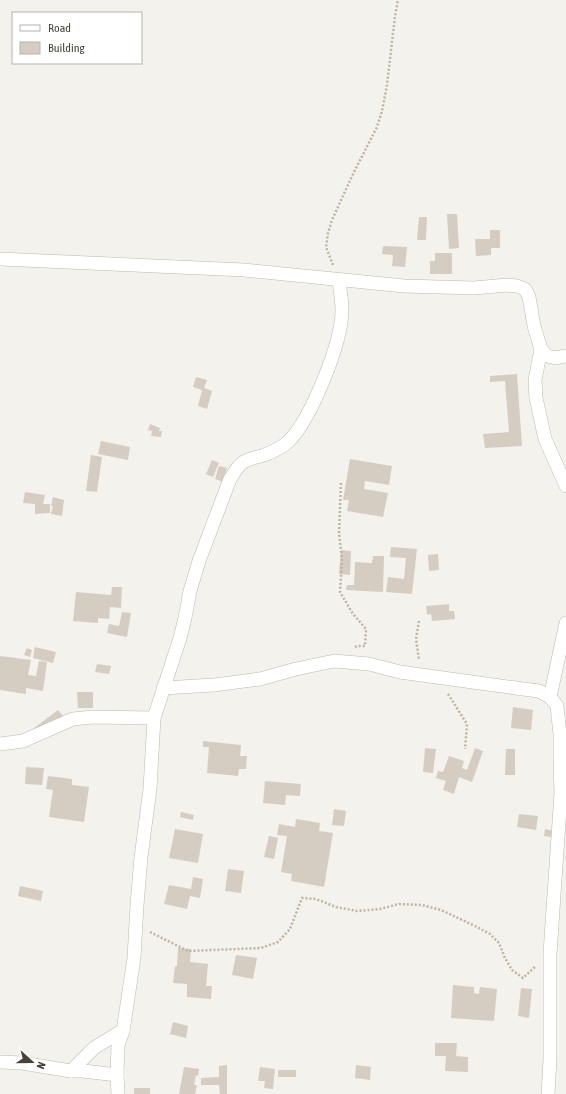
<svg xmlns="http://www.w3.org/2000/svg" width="566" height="1094" font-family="'Asap Condensed',sans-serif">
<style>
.building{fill:#d5cdc2}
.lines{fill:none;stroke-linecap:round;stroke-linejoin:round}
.minor-casing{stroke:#bfb9af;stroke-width:14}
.path{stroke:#c0b4a1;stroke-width:2.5;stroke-dasharray:2 2;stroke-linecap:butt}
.minor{stroke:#fff;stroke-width:13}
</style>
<rect width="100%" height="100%" fill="#f4f2ec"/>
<g class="building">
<polygon points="447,214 457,214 459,248 449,249"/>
<polygon points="419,217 427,217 426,240 417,240"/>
<polygon points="490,230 500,230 500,248 491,248 491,255 476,256 475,239 490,239"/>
<polygon points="383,246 407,247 405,267 392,266 393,255 382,254"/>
<polygon points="435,253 452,253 452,274 430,274 430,261 435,261"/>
<polygon points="517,374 522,446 485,448 483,434 509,432 505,381 490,382 490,376"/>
<polygon points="196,377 207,380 204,388 212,391 207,409 198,406 202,390 193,387"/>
<polygon points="150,424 160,428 159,431 162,431 161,437 151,436 152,431 148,430"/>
<polygon points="101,441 130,447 128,460 98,454"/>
<polygon points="91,455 102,457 97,492 86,491"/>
<polygon points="350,459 392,466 389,485 365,481 364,489 388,493 383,517 347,511 349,500 343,500"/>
<polygon points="212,460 219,463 213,477 206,474"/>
<polygon points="219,466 227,468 223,482 215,479"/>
<polygon points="25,492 45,495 43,504 50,504 50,513 35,514 35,504 23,503"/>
<polygon points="53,497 64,500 62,516 51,514 53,506 51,506"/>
<polygon points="391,547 417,549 412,594 386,592 388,577 404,579 406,558 390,557"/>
<polygon points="341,550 351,551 350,575 339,574"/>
<polygon points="438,554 439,570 429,571 428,555"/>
<polygon points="373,556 384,556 383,592 346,590 347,585 354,585 355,562 372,563"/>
<polygon points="112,587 122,587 121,608 110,607 109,619 98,618 98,623 73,621 76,592 111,595"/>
<polygon points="449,604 449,611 454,611 455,619 432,621 431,614 427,615 426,606"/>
<polygon points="122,612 131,613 127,637 107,633 109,624 119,626"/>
<polygon points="35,647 56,652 53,663 33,658"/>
<polygon points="27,648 32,650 30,657 24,655"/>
<polygon points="0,656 31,660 28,675 36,676 39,661 47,662 43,691 26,688 26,694 0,690"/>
<polygon points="97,664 111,666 109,674 95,672"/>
<polygon points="77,692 93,692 93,708 78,708"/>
<polygon points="513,707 533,710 531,730 511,728"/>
<polygon points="58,710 67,721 38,735 33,729"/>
<polygon points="203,741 241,745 240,756 247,756 246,769 239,769 238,776 207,773 209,747 203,747"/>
<polygon points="425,748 436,749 433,773 423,772"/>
<polygon points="475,748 483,751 472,782 459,777 454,794 443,790 446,781 436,778 438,771 443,772 449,756 464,761 462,768 467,770"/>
<polygon points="506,749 515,749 515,775 505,775"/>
<polygon points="26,767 44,768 42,785 25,784"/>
<polygon points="48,776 72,779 72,785 89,787 84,822 49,817 53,790 46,789"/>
<polygon points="265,781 301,784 300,796 286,795 285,805 263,803"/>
<polygon points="334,809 346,811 344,826 332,825"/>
<polygon points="181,812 194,815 193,820 180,817"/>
<polygon points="519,814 538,816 536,830 517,827"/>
<polygon points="296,819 320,823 319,831 333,833 324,887 291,881 292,874 281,872 287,836 277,835 279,824 295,827"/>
<polygon points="175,829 203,834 198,863 169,858"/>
<polygon points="545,829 558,832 557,838 544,836"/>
<polygon points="269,836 278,838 274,859 264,857"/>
<polygon points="228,869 244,871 241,893 225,891"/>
<polygon points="193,877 203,879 200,898 190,896 187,909 164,904 169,885 191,889"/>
<polygon points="20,886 43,891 41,901 18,896"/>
<polygon points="178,948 191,949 190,962 208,964 206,986 212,986 211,999 187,997 187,984 173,983 175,966 177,966"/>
<polygon points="236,955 257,958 253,979 232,975"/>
<polygon points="453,985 474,987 474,993 479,994 480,987 497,989 494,1021 451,1018"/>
<polygon points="521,988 532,989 529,1018 518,1016"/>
<polygon points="173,1022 188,1026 186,1038 170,1034"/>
<polygon points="435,1043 457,1043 456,1056 468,1057 468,1072 445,1071 446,1056 435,1056"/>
<polygon points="227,1065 227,1094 220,1094 219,1085 201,1085 201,1078 219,1077 219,1066"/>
<polygon points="356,1065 371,1067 370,1080 355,1078"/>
<polygon points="184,1067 199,1069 198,1076 196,1075 194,1085 197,1085 195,1094 179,1094"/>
<polygon points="260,1067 275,1069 273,1089 264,1088 265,1081 258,1081"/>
<rect x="278" y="1070" width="18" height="7"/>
<rect x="134" y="1088" width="16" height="6"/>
</g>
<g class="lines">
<g class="minor-casing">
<g id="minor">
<polyline points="0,259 244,270 404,286 474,288 507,285 517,286 525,289 529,297 534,326 541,349 547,356 555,358 566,356"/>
<polyline points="541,349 535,380 536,398 545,439 566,486"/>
<polyline points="163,688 214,685 260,679 296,669 334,661 369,664 400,672 523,689 539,691 550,697 557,706 560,734 560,762 561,793 550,953 550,1059 548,1094"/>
<polyline points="550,697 566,623"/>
<polyline points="0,744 23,741 73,719 93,717 154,718"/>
<polyline points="0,1062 22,1063 71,1071 83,1071 117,1075"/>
<polyline points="71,1071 94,1048 120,1032 123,1031"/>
<path d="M118,1094l-1,-19 1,-30 5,-14 11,-73 3,-53 4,-48 9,-68 4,-71 26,-80 5,-20 5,-27 9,-30 31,-82c4,-5 6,-11 11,-15 6,-6 15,-6 23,-9 8,-3 17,-7 24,-13 23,-23 54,-99 54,-132 0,-10 -2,-20 -3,-30"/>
</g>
</g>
<g class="path">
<polyline points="333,265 326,247 328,233 332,220 353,174 377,127 382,111 387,85 395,16 398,0"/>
<polyline points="341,483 339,533 342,559 340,592 353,614 366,629 365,646 357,646 354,648"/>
<polyline points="419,621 416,639 419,660"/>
<polyline points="448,694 467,724 465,749"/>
<polyline points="150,932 188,951 261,948 278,942 290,929 302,898 316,899 336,907 357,911 380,909 399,904 422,905 441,910 475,926 490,934 499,943 505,958 512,970 523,978 536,966"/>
</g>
<use href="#minor" class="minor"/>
</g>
<rect x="12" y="12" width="130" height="52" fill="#ffffff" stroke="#b6b3b0"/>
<rect x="20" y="25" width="20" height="6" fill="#ffffff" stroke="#b6b3b0"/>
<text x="48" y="32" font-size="12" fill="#48423a">Road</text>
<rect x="20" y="42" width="20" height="12" fill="#d5cdc2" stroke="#b6b3b0"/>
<text x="48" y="52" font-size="12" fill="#48423a">Building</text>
<g transform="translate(32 1062) rotate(111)" stroke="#ffffff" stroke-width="3" paint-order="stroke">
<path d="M0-3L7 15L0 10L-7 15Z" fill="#48423a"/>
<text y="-6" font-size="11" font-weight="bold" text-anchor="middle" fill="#48423a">N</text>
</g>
</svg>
